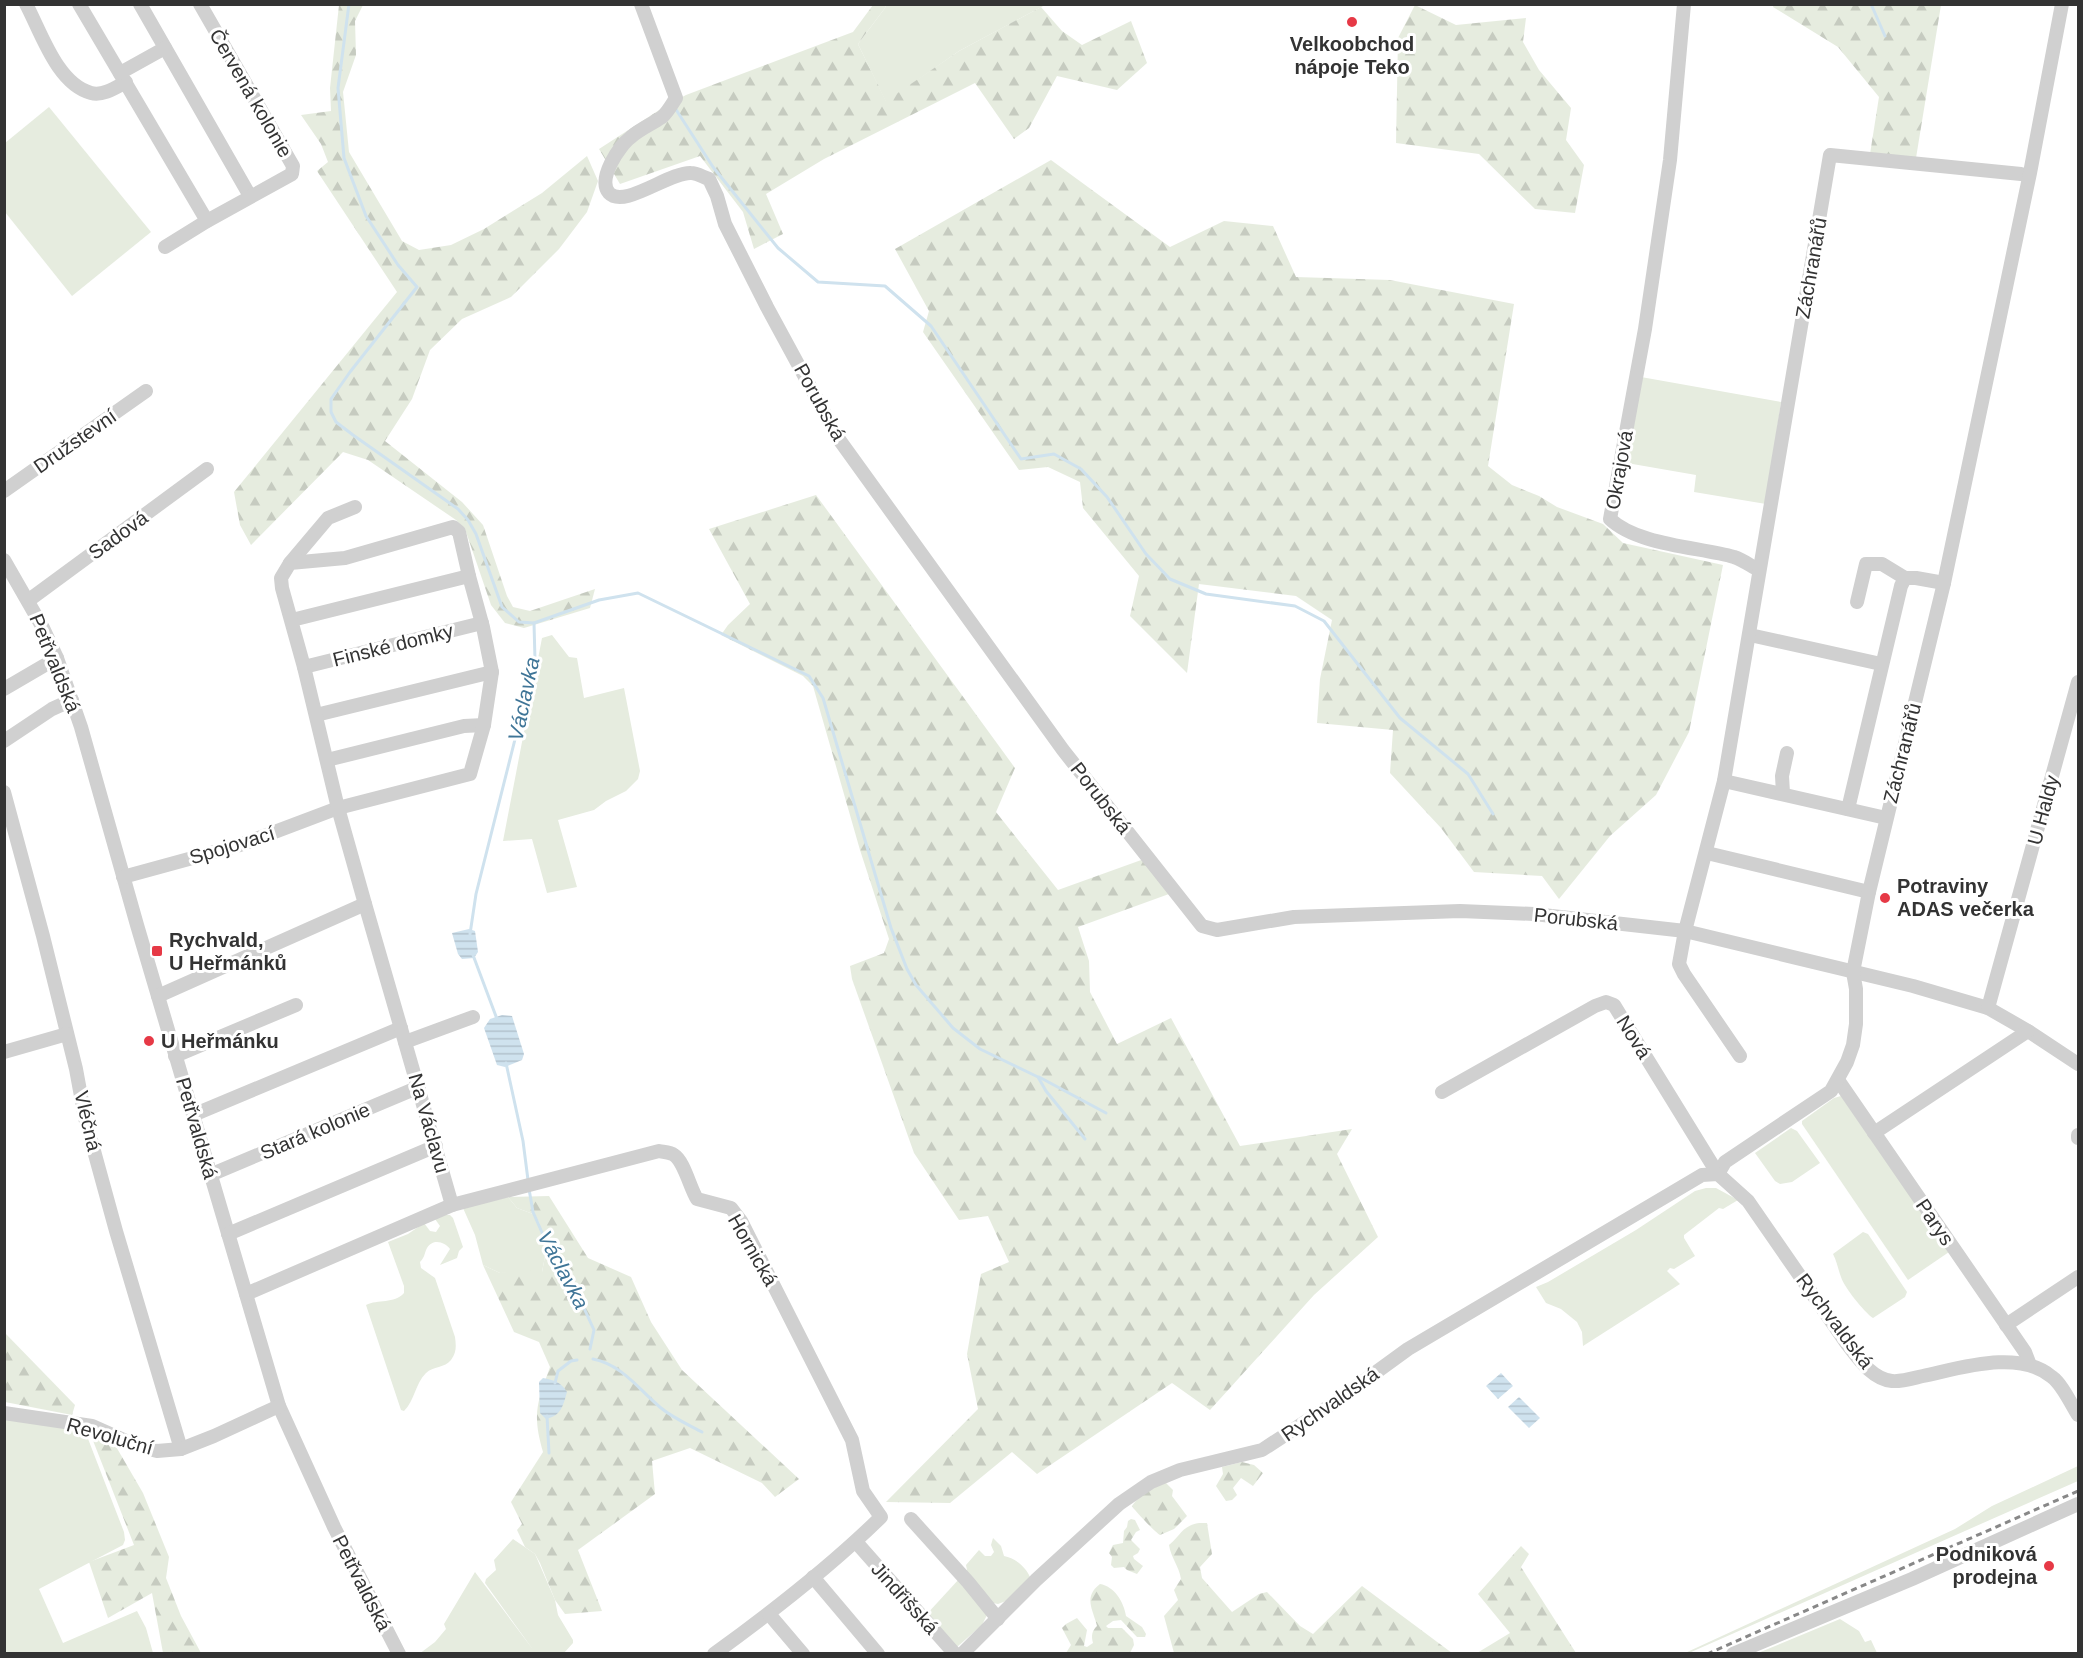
<svg xmlns="http://www.w3.org/2000/svg" width="2083" height="1658" font-family="Arial,sans-serif">
<style>
.grass{fill:#e6ecdf}
.forest{fill:url(#forest-firs)}
.water{fill:url(#water-rules)}
.lines{fill:none;stroke-linecap:round;stroke-linejoin:round}
.stream{stroke:#cfe2ee;stroke-width:3}
.minor{stroke:#d0d0d0;stroke-width:14}
.rail{stroke:#888;stroke-width:3;stroke-dasharray:6 4.5;stroke-linecap:butt}
.poi-dot{fill:#e63946;stroke:#fff;stroke-width:2}
.labels{text-anchor:middle;stroke-width:6;stroke-linejoin:round;paint-order:stroke}
.poi-label{font-size:20px;font-weight:bold;fill:#333;stroke:#fff;text-anchor:start}
.street-label{font-size:20px;fill:#333;stroke:#fff}
.water-label{font-size:21px;font-style:italic;fill:#3f7597;stroke:#fff}
</style>
<defs>
<pattern id="forest-firs" width="22" height="20" patternUnits="userSpaceOnUse" patternTransform="scale(1.5)"><rect width="22" height="20" fill="#e6ecdf"/><path d="M5 1l3.5 6h-7zM16 11l3.5 6h-7z" fill="#c6cbc0"/></pattern>
<pattern id="water-rules" width="6" height="5" patternUnits="userSpaceOnUse" patternTransform="scale(1.5)"><rect width="6" height="5" fill="#cfe2ee"/><path d="M0 2.5h6" fill="none" stroke="#b2c2cd"/></pattern>
</defs>
<rect width="100%" height="100%" fill="#fff"/>
<g class="grass">
<polygon points="886,5 1045,5 959,51 886,102 858,44 885,8"/>
<polygon points="49,107 151,232 72,296 5,212 5,143"/>
<polygon points="1641,377 1781,402 1766,504 1694,492 1696,475 1621,462"/>
<polygon points="552,635 569,657 577,658 584,698 624,688 640,771 638,779 626,791 606,801 594,810 558,820 577,887 547,893 532,839 503,841 542,638"/>
<polygon points="1841,1096 1949,1252 1908,1280 1802,1124 1802,1121 1834,1098"/>
<polygon points="1791,1128 1797,1131 1820,1163 1792,1182 1780,1184 1775,1181 1755,1153"/>
<polygon points="1706,1188 1716,1188 1738,1200 1723,1209 1719,1208 1684,1235 1684,1238 1695,1256 1674,1269 1670,1268 1667,1271 1680,1284 1583,1346 1582,1332 1577,1322 1561,1309 1546,1303 1536,1287 1548,1282 1636,1230 1695,1191"/>
<polygon points="508,1197 517,1208 533,1214 539,1222 546,1251 542,1272 500,1273 483,1265 475,1235 463,1208"/>
<path d="M445,1215h5l3,3 10,29 -4,4 -2,7 -17,7 10,-16c-5,-7 -17,-11 -23,-1 -3,6 -2,9 -7,14l1,6 14,10 20,59c1,8 2,15 -4,23 -6,8 -18,6 -25,13 -11,11 -11,27 -22,38l-3,-1 -35,-105c12,-6 28,-1 38,-12v-7l-16,-44 20,-8 16,-11 6,8 6,1 4,-6 -5,-7z"/>
<path d="M1863,1232l5,2 39,58 -2,5 -32,21c-9,-6 -29,-31 -32,-41 -3,-8 -4,-15 -8,-23z"/>
<polygon points="5,1419 85,1431 124,1532 125,1540 123,1545 39,1589 63,1643 137,1611 146,1628 153,1653 5,1654"/>
<polygon points="2078,1466 2078,1481 1689,1653 1685,1653 1955,1529 1992,1506"/>
<path d="M993,1538l8,8 3,10c11,2 22,11 26,21l-24,24 -8,3 -5,-1 -28,-30 2,-3 -1,-5 13,-15 6,6h6l3,-4 -3,-7z"/>
<polygon points="513,1539 535,1554 555,1600 558,1615 573,1640 573,1643 564,1653 419,1654 435,1642 446,1629 444,1624 475,1572 534,1651 485,1583 486,1579 496,1570 494,1560"/>
<polygon points="960,1578 987,1615 982,1625 957,1647 926,1615"/>
<polygon points="1840,1619 1859,1631 1865,1642 1871,1640 1877,1653 1758,1653"/>
</g>
<g class="forest">
<polygon points="1774,4 1941,5 1916,158 1870,154 1879,97 1838,47 1773,7"/>
<polygon points="339,5 363,5 355,21 356,55 343,92 349,152 402,241 419,250 451,245 484,229 542,193 587,156 598,181 587,212 559,249 511,297 462,319 430,350 412,399 385,441 462,502 483,525 507,596 513,607 530,611 595,589 590,608 524,628 505,623 491,605 465,529 456,520 368,460 343,452 251,545 240,525 234,492 397,292 317,171 328,162 321,144 301,115 331,111 330,88"/>
<polygon points="873,5 886,5 885,8 858,44 886,101 959,51 1041,7 1062,31 1082,45 1131,21 1147,63 1117,90 1057,76 1029,128 1014,139 975,83 824,159 766,194 783,234 754,249 743,212 700,156 620,184 599,149 667,105 686,95 853,32"/>
<polygon points="1415,5 1456,25 1526,18 1523,42 1539,70 1571,108 1566,140 1584,165 1575,213 1535,209 1479,154 1396,143 1398,38"/>
<polygon points="1051,160 1170,247 1224,221 1273,226 1296,277 1390,280 1514,304 1488,466 1512,485 1539,496 1557,507 1603,524 1623,543 1723,565 1689,732 1656,795 1610,836 1559,899 1542,876 1474,872 1441,828 1390,773 1393,730 1317,723 1320,679 1332,620 1296,596 1199,584 1187,673 1130,616 1139,576 1083,508 1080,482 1048,467 1019,470 923,332 929,311 895,249"/>
<polygon points="816,495 1015,768 996,812 1058,890 1144,859 1169,894 1078,927 1089,961 1090,992 1117,1044 1171,1018 1240,1146 1352,1129 1337,1154 1378,1237 1314,1295 1210,1410 1172,1383 1037,1474 1012,1452 950,1503 886,1502 978,1409 967,1354 981,1274 1009,1262 988,1216 959,1220 914,1153 852,979 850,966 884,953 889,939 860,850 813,686 803,676 721,635 728,625 750,604 709,529"/>
<path d="M549,1196l39,62 43,19 20,45 31,48 117,109 -24,18 -13,-14 -72,-35 -38,13 3,33 -77,56 24,61 -37,3 -10,-14 -15,-37 -5,-9 -10,-7 -8,-17 5,-6 -11,-22 32,-50c-11,-38 -6,-49 7,-85l-11,-25 -25,-10 -31,-67 17,8 21,-3 21,2 4,-21 -7,-29 -6,-8 -16,-6 -9,-11z"/>
<polygon points="5,1333 75,1405 72,1415 5,1402"/>
<polygon points="90,1433 111,1438 143,1493 169,1557 166,1578 181,1616 201,1653 163,1653 152,1593 108,1618 89,1562 134,1545"/>
<polygon points="1242,1462 1254,1465 1263,1473 1253,1486 1241,1478 1233,1488 1237,1495 1232,1500 1226,1501 1216,1486 1223,1474 1222,1467"/>
<path d="M1166,1483l7,7 -1,6 15,20 -13,13 -14,6c-4,-2 -27,-26 -28,-29 8,-12 20,-19 34,-23z"/>
<polygon points="1131,1519 1135,1520 1140,1530 1136,1532 1131,1540 1140,1549 1138,1553 1133,1556 1134,1559 1143,1566 1137,1574 1127,1570 1124,1567 1114,1568 1111,1565 1112,1557 1109,1553 1113,1545 1123,1543 1124,1531 1127,1527 1128,1521"/>
<path d="M1199,1523h8l5,31 -12,13 2,11 30,34 27,-18 8,-2 33,34 13,8 49,-48 90,67h25l33,-20 -32,-39 43,-48 8,8 -8,13 55,86h-402l-10,-37 14,-16 -4,-10 7,-11c-2,-13 -10,-21 -12,-34 13,-11 13,-19 30,-22z"/>
<path d="M1100,1584c14,2 24,18 26,32l16,11 4,7 -1,3h-8l-16,-17 -8,1 -7,5 2,2h14l11,11 1,6 -4,8h-64l5,-8 -9,-17 4,-4 11,-6 10,12 -3,16 3,1 6,-4c-2,-8 -1,-12 4,-17 -4,-17 -14,-29 3,-42z"/>
</g>
<g class="water">
<polygon points="469,929 475,931 478,952 474,958 462,959 458,954 452,933"/>
<polygon points="502,1015 512,1016 524,1054 522,1060 505,1067 497,1065 484,1028 490,1019"/>
<polygon points="1501,1373 1513,1386 1498,1399 1486,1386"/>
<path d="M543,1378c11,2 18,4 24,14 -4,14 -6,24 -21,27l-6,-6 -1,-31z"/>
<polygon points="1519,1397 1540,1418 1529,1428 1508,1407"/>
</g>
<g class="lines">
<g class="stream">
<polyline points="349,4 338,88 344,158 366,216 398,265 417,287 350,372 331,399 331,412 336,422 353,435 458,509 468,520 476,534 502,607 519,622 534,623 535,660 476,894 470,934"/>
<polyline points="1871,4 1885,36"/>
<polyline points="675,108 713,167 778,248 818,282 885,286 931,326 1021,459 1054,454 1081,469 1107,497 1146,554 1170,579 1206,594 1295,606 1324,621 1400,718 1468,774 1493,814"/>
<polyline points="534,623 599,600 638,593 809,676 823,698 891,928 907,969 916,985 953,1028 980,1049 1038,1077 1046,1091 1085,1139"/>
<polyline points="473,955 497,1019"/>
<polyline points="506,1063 523,1141 528,1180"/>
<polyline points="1039,1077 1106,1113"/>
<polyline points="529,1189 533,1212 558,1269 578,1295 594,1330 590,1349"/>
<path d="M593,1359c30,6 46,31 68,49 12,10 28,17 41,24"/>
<polyline points="555,1383 558,1371 571,1361 577,1360"/>
<polyline points="547,1416 549,1453"/>
</g>
<g class="minor">
<path d="M26,4c15,28 31,80 65,89 12,3 24,-5 35,-11"/>
<polyline points="79,4 207,221"/>
<polyline points="140,4 250,196"/>
<path d="M641,4l35,94c-4,6 -8,14 -14,19 -10,7 -22,12 -31,20 -12,9 -34,42 -22,56 15,16 60,-21 82,-20 6,0 12,4 18,6l8,17 8,28 42,83 71,131 225,312 139,176 15,4 77,-13 166,-6 74,3 151,17 228,55 75,22 40,23 50,33"/>
<path d="M1684,4l-14,156 -25,169 -35,190c27,26 88,28 124,38 9,3 17,9 25,13"/>
<polyline points="120,73 165,48"/>
<polyline points="165,247 207,221 292,174 293,166 200,4"/>
<polyline points="4,491 146,391"/>
<polyline points="4,560 43,628 57,658 81,727 137,925 279,1406 334,1527 399,1654"/>
<polyline points="290,563 328,518 355,507"/>
<polyline points="29,600 207,469"/>
<polyline points="1857,602 1866,564 1882,564 1905,578"/>
<polyline points="1750,635 1881,664"/>
<polyline points="304,667 482,623"/>
<polyline points="4,689 57,658"/>
<polyline points="316,715 492,672"/>
<polyline points="4,741 52,709 72,700"/>
<polyline points="327,760 464,726 484,725"/>
<polyline points="1724,781 1886,818"/>
<polyline points="4,792 43,936 76,1069 85,1118 116,1231 181,1449"/>
<polyline points="1783,793 1782,776 1787,753"/>
<polyline points="1848,809 1901,586 1905,578 1916,578 1944,583"/>
<polyline points="1707,853 1869,892"/>
<polyline points="123,877 240,845 338,808 470,774 484,725 492,672 483,627 469,576 292,620"/>
<polyline points="158,996 365,904"/>
<polyline points="1988,1008 2078,682"/>
<polyline points="405,1042 473,1017"/>
<polyline points="4,1052 67,1034"/>
<polyline points="175,1056 296,1005"/>
<polyline points="1740,1056 1684,974 1679,964 1685,931 1724,781 1830,155 2021,174"/>
<polyline points="1838,1080 2025,1352 2030,1365"/>
<polyline points="1442,1092 1595,1006 1606,1002 1614,1005 1718,1174 1725,1162 1831,1091 1847,1062 1853,1045 1856,1024 1856,989 1853,972 1869,892 1944,583 2030,173 2062,4"/>
<polyline points="193,1115 401,1028"/>
<polyline points="1874,1133 2028,1031"/>
<polyline points="2078,1135 2078,1138"/>
<polyline points="210,1175 419,1087"/>
<polyline points="452,1205 365,904 338,808 304,667 282,588 281,578 290,563 345,558 453,527 459,532 469,576"/>
<polyline points="228,1234 436,1146"/>
<path d="M246,1294l206,-89 207,-54c4,1 11,1 15,4 10,6 16,33 23,44l34,9 10,13 111,219 11,51 18,26c-51,50 -109,95 -167,137"/>
<polyline points="2006,1325 2078,1277"/>
<polyline points="4,1413 92,1426 137,1446 157,1451 181,1449 214,1436 279,1406"/>
<polyline points="911,1519 968,1582 998,1619"/>
<polyline points="856,1542 955,1654"/>
<polyline points="813,1577 878,1654"/>
<polyline points="769,1614 803,1654"/>
<path d="M962,1654l74,-74 83,-76 32,-22 29,-12 82,-20 69,-45 77,-56 294,-174 16,-1 30,27 99,143c11,14 25,35 45,37 9,1 22,-3 31,-5 38,-8 96,-27 129,1 10,7 19,27 26,38"/>
<polyline points="1733,1654 1912,1579 2078,1504"/>
</g>
<polyline class="rail" points="1707,1654 2078,1491"/>
</g>
<g class="poi-dot">
<circle cx="1352" cy="22" r="6"/>
<circle cx="1885" cy="898" r="6"/>
<rect x="151" y="945" width="12" height="12" rx="3"/>
<circle cx="149" cy="1041" r="6"/>
<circle cx="2049" cy="1566" r="6"/>
</g>
<g class="labels">
<g class="poi-label">
<text x="1352" y="51" text-anchor="middle">Velkoobchod<tspan x="1352" dy="23">nápoje Teko</tspan></text>
<text x="1897" y="893">Potraviny<tspan x="1897" dy="23">ADAS večerka</tspan></text>
<text x="169" y="947">Rychvald,<tspan x="169" dy="23">U Heřmánků</tspan></text>
<text x="161" y="1048">U Heřmánku</text>
<text x="2037" y="1561" text-anchor="end">Podniková<tspan x="2037" dy="23">prodejna</tspan></text>
</g>
<g class="street-label">
<text transform="translate(251 93) rotate(60)" y="7">Červená kolonie</text>
<text transform="translate(1811 268) rotate(-80)" y="7">Záchranářů</text>
<text transform="translate(820 402) rotate(61)" y="7">Porubská</text>
<text transform="translate(75 441) rotate(-35)" y="7">Družstevní</text>
<text transform="translate(1619 470) rotate(-80)" y="7">Okrajová</text>
<text transform="translate(118 535) rotate(-36)" y="7">Sadová</text>
<text transform="translate(393 645) rotate(-14)" y="7">Finské domky</text>
<text transform="translate(55 663) rotate(68)" y="7">Petřvaldská</text>
<text transform="translate(1902 753) rotate(-76)" y="7">Záchranářů</text>
<text transform="translate(1101 798) rotate(52)" y="7">Porubská</text>
<text transform="translate(2043 810) rotate(-75)" y="7">U Haldy</text>
<text transform="translate(232 845) rotate(-17)" y="7">Spojovací</text>
<text transform="translate(1576 919) rotate(6)" y="7">Porubská</text>
<text transform="translate(1634 1037) rotate(58)" y="7">Nová</text>
<text transform="translate(88 1121) rotate(77)" y="7">Vléčná</text>
<text transform="translate(429 1123) rotate(74)" y="7">Na Václavu</text>
<text transform="translate(197 1128) rotate(74)" y="7">Petřvaldská</text>
<text transform="translate(315 1131) rotate(-23)" y="7">Stará kolonie</text>
<text transform="translate(1935 1222) rotate(56)" y="7">Parys</text>
<text transform="translate(753 1250) rotate(60)" y="7">Hornická</text>
<text transform="translate(1835 1321) rotate(53)" y="7">Rychvaldská</text>
<text transform="translate(1330 1404) rotate(-35)" y="7">Rychvaldská</text>
<text transform="translate(110 1436) rotate(16)" y="7">Revoluční</text>
<text transform="translate(362 1583) rotate(63)" y="7">Petřvaldská</text>
<text transform="translate(905 1598) rotate(48)" y="7">Jindřišská</text>
</g>
<g class="water-label">
<text transform="translate(524 699) rotate(-78)" y="7">Václavka</text>
<text transform="translate(563 1270) rotate(62)" y="7">Václavka</text>
</g>
</g>
<rect width="2083" height="1658" fill="none" stroke="#333333" stroke-width="12"/>
</svg>
